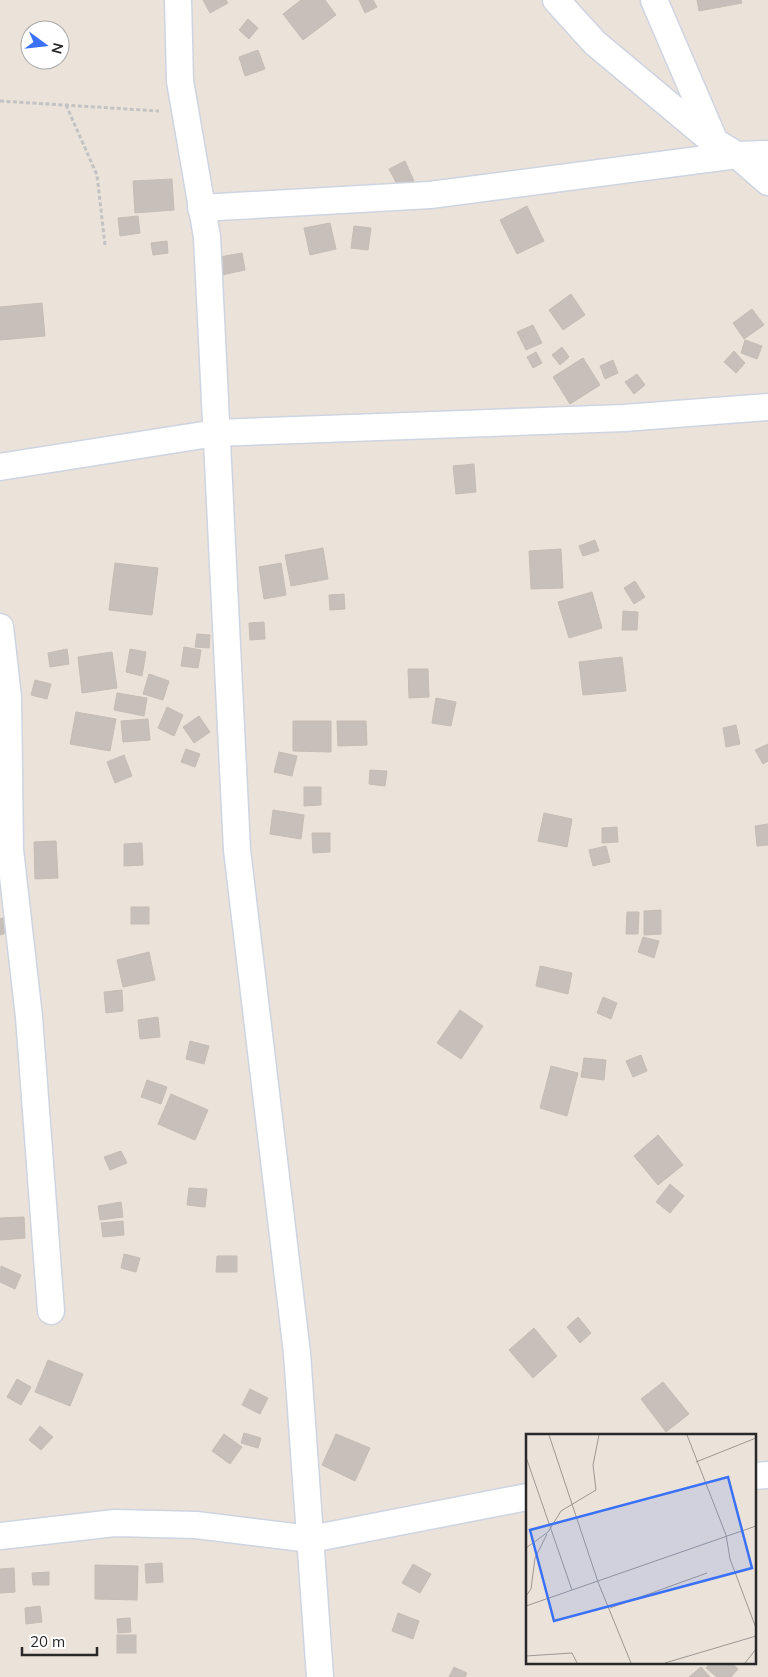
<svg xmlns="http://www.w3.org/2000/svg" width="768" height="1677" font-family="Mulish,sans-serif">
<style>
.building{fill:#c6bfba;stroke:#c6bdb4}
.lines{fill:none;stroke-linecap:round;stroke-linejoin:round}
.minor-casing{stroke:#cfd4e1;stroke-width:29}
.path{stroke:#c3c3c3;stroke-width:3;stroke-dasharray:4 2.5;stroke-linecap:butt}
.minor{stroke:#fff;stroke-width:26}
.inset-road{fill:none;stroke:#9d9893;stroke-width:1}
.view{fill:#3a71f7;fill-opacity:0.15;stroke:#3a71f7;stroke-width:2.5}
.inset-edge{fill:none;stroke:#282828;stroke-width:2.5}
</style>
<rect width="100%" height="100%" fill="#ebe2da"/>
<g class="building">
<polygon points="203,0 226,0 228,3 210,13"/>
<polygon points="301,0 325,0 336,15 303,40 283,14"/>
<polygon points="359,0 373,0 377,7 365,13"/>
<polygon points="697,0 741,0 742,3 699,11"/>
<polygon points="248,19 258,28 249,39 239,30"/>
<polygon points="258,50 265,69 245,76 239,57"/>
<polygon points="405,161 414,181 399,188 389,169"/>
<polygon points="172,179 174,210 135,213 133,181"/>
<polygon points="527,206 544,241 517,254 500,220"/>
<polygon points="138,216 140,233 120,236 118,218"/>
<polygon points="330,223 336,249 310,255 304,228"/>
<polygon points="354,226 371,228 368,250 351,248"/>
<polygon points="167,241 168,253 153,255 151,243"/>
<polygon points="242,253 245,270 217,276 214,258"/>
<polygon points="571,294 585,315 563,330 549,310"/>
<polygon points="42,303 45,336 0,340 0,307"/>
<polygon points="752,309 764,325 744,339 733,323"/>
<polygon points="533,325 542,343 526,350 517,332"/>
<polygon points="745,340 762,346 757,359 741,353"/>
<polygon points="562,347 569,357 560,365 552,355"/>
<polygon points="734,351 745,363 736,373 724,362"/>
<polygon points="536,352 542,363 533,368 527,357"/>
<polygon points="583,358 600,385 570,404 553,377"/>
<polygon points="613,360 618,373 605,379 600,366"/>
<polygon points="637,374 645,385 634,394 625,382"/>
<polygon points="474,464 476,492 456,494 453,466"/>
<polygon points="595,540 599,551 583,556 579,546"/>
<polygon points="323,548 328,579 291,586 285,555"/>
<polygon points="561,549 563,588 531,589 529,551"/>
<polygon points="115,563 158,568 152,615 109,610"/>
<polygon points="281,563 286,595 264,599 259,567"/>
<polygon points="635,581 645,597 634,604 624,588"/>
<polygon points="592,592 602,628 569,638 558,602"/>
<polygon points="344,594 345,609 330,610 329,595"/>
<polygon points="623,611 638,612 637,630 622,630"/>
<polygon points="264,622 265,639 250,640 249,623"/>
<polygon points="197,634 210,635 209,648 195,647"/>
<polygon points="184,647 201,650 198,668 181,666"/>
<polygon points="67,649 69,664 50,667 48,653"/>
<polygon points="130,649 146,652 142,676 126,672"/>
<polygon points="112,652 117,688 82,693 78,657"/>
<polygon points="622,657 626,691 583,695 579,662"/>
<polygon points="408,669 428,669 429,697 409,698"/>
<polygon points="149,674 169,681 163,700 143,694"/>
<polygon points="35,680 51,684 47,699 31,695"/>
<polygon points="117,693 147,698 144,716 114,710"/>
<polygon points="436,698 456,702 451,726 432,723"/>
<polygon points="167,707 183,715 174,736 158,728"/>
<polygon points="76,712 116,719 110,751 70,744"/>
<polygon points="199,716 210,732 194,743 183,727"/>
<polygon points="148,719 150,740 123,742 121,721"/>
<polygon points="293,721 331,721 331,752 293,751"/>
<polygon points="337,721 366,721 367,745 338,746"/>
<polygon points="736,725 740,744 726,747 723,728"/>
<polygon points="768,744 768,761 763,764 755,750"/>
<polygon points="186,749 200,754 195,767 181,762"/>
<polygon points="279,752 297,756 292,776 274,772"/>
<polygon points="124,755 132,776 115,783 107,762"/>
<polygon points="370,770 387,771 385,786 369,784"/>
<polygon points="304,787 321,787 321,805 304,806"/>
<polygon points="273,810 304,815 301,839 270,834"/>
<polygon points="544,813 572,819 567,847 538,841"/>
<polygon points="768,824 768,845 757,846 755,826"/>
<polygon points="617,827 618,842 602,843 602,828"/>
<polygon points="312,833 330,833 330,852 313,853"/>
<polygon points="56,841 58,878 35,879 34,842"/>
<polygon points="142,843 143,865 124,866 124,844"/>
<polygon points="606,846 610,862 593,866 589,850"/>
<rect x="131" y="907" width="18" height="17"/>
<polygon points="661,910 661,934 644,935 644,911"/>
<polygon points="627,912 639,912 638,934 626,934"/>
<polygon points="5,917 9,932 0,935 0,919"/>
<polygon points="643,937 659,941 654,958 638,952"/>
<polygon points="149,952 155,980 123,987 117,960"/>
<polygon points="540,966 572,973 568,994 536,986"/>
<polygon points="122,990 123,1011 106,1013 104,992"/>
<polygon points="603,997 617,1003 611,1019 597,1013"/>
<polygon points="460,1010 483,1026 461,1059 437,1043"/>
<polygon points="158,1017 160,1037 140,1039 138,1020"/>
<polygon points="190,1041 209,1046 204,1064 186,1059"/>
<polygon points="641,1055 647,1071 633,1077 626,1061"/>
<polygon points="584,1058 606,1060 604,1080 581,1077"/>
<polygon points="551,1066 578,1073 567,1116 540,1108"/>
<polygon points="147,1080 167,1087 161,1104 141,1097"/>
<polygon points="171,1094 208,1110 195,1140 158,1124"/>
<polygon points="658,1135 683,1165 658,1185 634,1156"/>
<polygon points="121,1151 127,1163 110,1170 104,1157"/>
<polygon points="670,1184 684,1196 670,1213 656,1202"/>
<polygon points="189,1188 207,1189 205,1207 187,1205"/>
<polygon points="121,1202 123,1217 100,1220 98,1206"/>
<polygon points="24,1217 25,1238 0,1240 0,1218"/>
<polygon points="123,1221 124,1235 103,1237 101,1223"/>
<polygon points="124,1254 140,1258 136,1272 121,1268"/>
<polygon points="217,1256 237,1256 237,1272 216,1272"/>
<polygon points="1,1266 21,1275 15,1289 0,1282"/>
<polygon points="578,1317 591,1333 580,1343 567,1327"/>
<polygon points="534,1328 557,1356 533,1378 509,1350"/>
<polygon points="48,1360 83,1374 70,1406 35,1392"/>
<polygon points="17,1379 31,1387 21,1405 7,1397"/>
<polygon points="663,1382 689,1414 666,1432 641,1399"/>
<polygon points="250,1389 268,1398 260,1414 242,1405"/>
<polygon points="40,1426 53,1437 41,1450 29,1440"/>
<polygon points="244,1433 261,1438 258,1448 241,1443"/>
<polygon points="224,1434 242,1447 230,1464 212,1451"/>
<polygon points="336,1434 370,1448 355,1481 322,1465"/>
<polygon points="162,1563 163,1582 146,1583 145,1564"/>
<polygon points="413,1564 431,1574 420,1593 402,1583"/>
<polygon points="95,1565 138,1566 137,1600 95,1599"/>
<polygon points="14,1568 15,1592 0,1593 0,1569"/>
<polygon points="49,1572 49,1585 33,1585 32,1573"/>
<polygon points="40,1606 42,1622 26,1624 25,1608"/>
<polygon points="398,1613 419,1621 413,1639 392,1631"/>
<polygon points="130,1618 131,1632 118,1633 117,1619"/>
<rect x="117" y="1635" width="19" height="18"/>
<polygon points="710,1663 732,1663 738,1669 731,1677 717,1677 706,1668"/>
<polygon points="454,1667 467,1673 465,1677 449,1677"/>
<polygon points="701,1667 710,1677 689,1677"/>
</g>
<g class="lines">
<g class="minor-casing">
<g id="minor">
<polyline points="178,0 180,81 207,237 237,850 297,1353 320,1677"/>
<polyline points="556,0 595,43 710,139"/>
<polyline points="654,0 715,142 737,155 768,182"/>
<polyline points="201,208 430,195 737,155 768,154"/>
<polyline points="0,467 216,433 624,418 768,407"/>
<polyline points="0,627 8,697 10,850 29,1017 51,1311"/>
<polyline points="754,1476 768,1475"/>
<polyline points="0,1536 115,1523 196,1525 311,1539 527,1497"/>
</g>
</g>
<g class="path">
<polyline points="0,101 159,111"/>
<polyline points="66,105 97,175 105,245"/>
</g>
<use href="#minor" class="minor"/>
</g>
<g transform="translate(526 1434)">
<rect width="230" height="230" fill="#ebe2da"/>
<path class="inset-road" d="M23,1l49,147 33,81M161,1l39,100 4,24 26,69M0,23l46,133M170,28l60,-24M0,114l22,-16 13,-21 35,-21 -3,-25 6,-30M0,162l5,-7 4,-31 12,-24M0,172l230,-80M84,174l97,-35M0,222l46,-3 5,10M139,229l91,-27M219,229l11,-14"/>
<path class="view" d="M202,43l24,91 -198,53 -24,-91z"/>
<rect width="230" height="230" class="inset-edge"/>
</g>
<g transform="translate(45 45) rotate(105)"><circle r="24" fill="#ffffff" stroke="#a9a9a9"/>
<path d="M0-4L9 19L0 12L-9 19Z" fill="#3a71f7"/>
<text y="-8" font-size="14" font-weight="bold" text-anchor="middle" fill="#282828">N</text>
</g>
<path d="M22 1647v8h75v-8" fill="none" stroke="#282828" stroke-width="2.5"/>
<text x="30" y="1647" font-size="15" fill="#282828" stroke="#ffffff" stroke-width="4" paint-order="stroke">20 m</text>
</svg>
